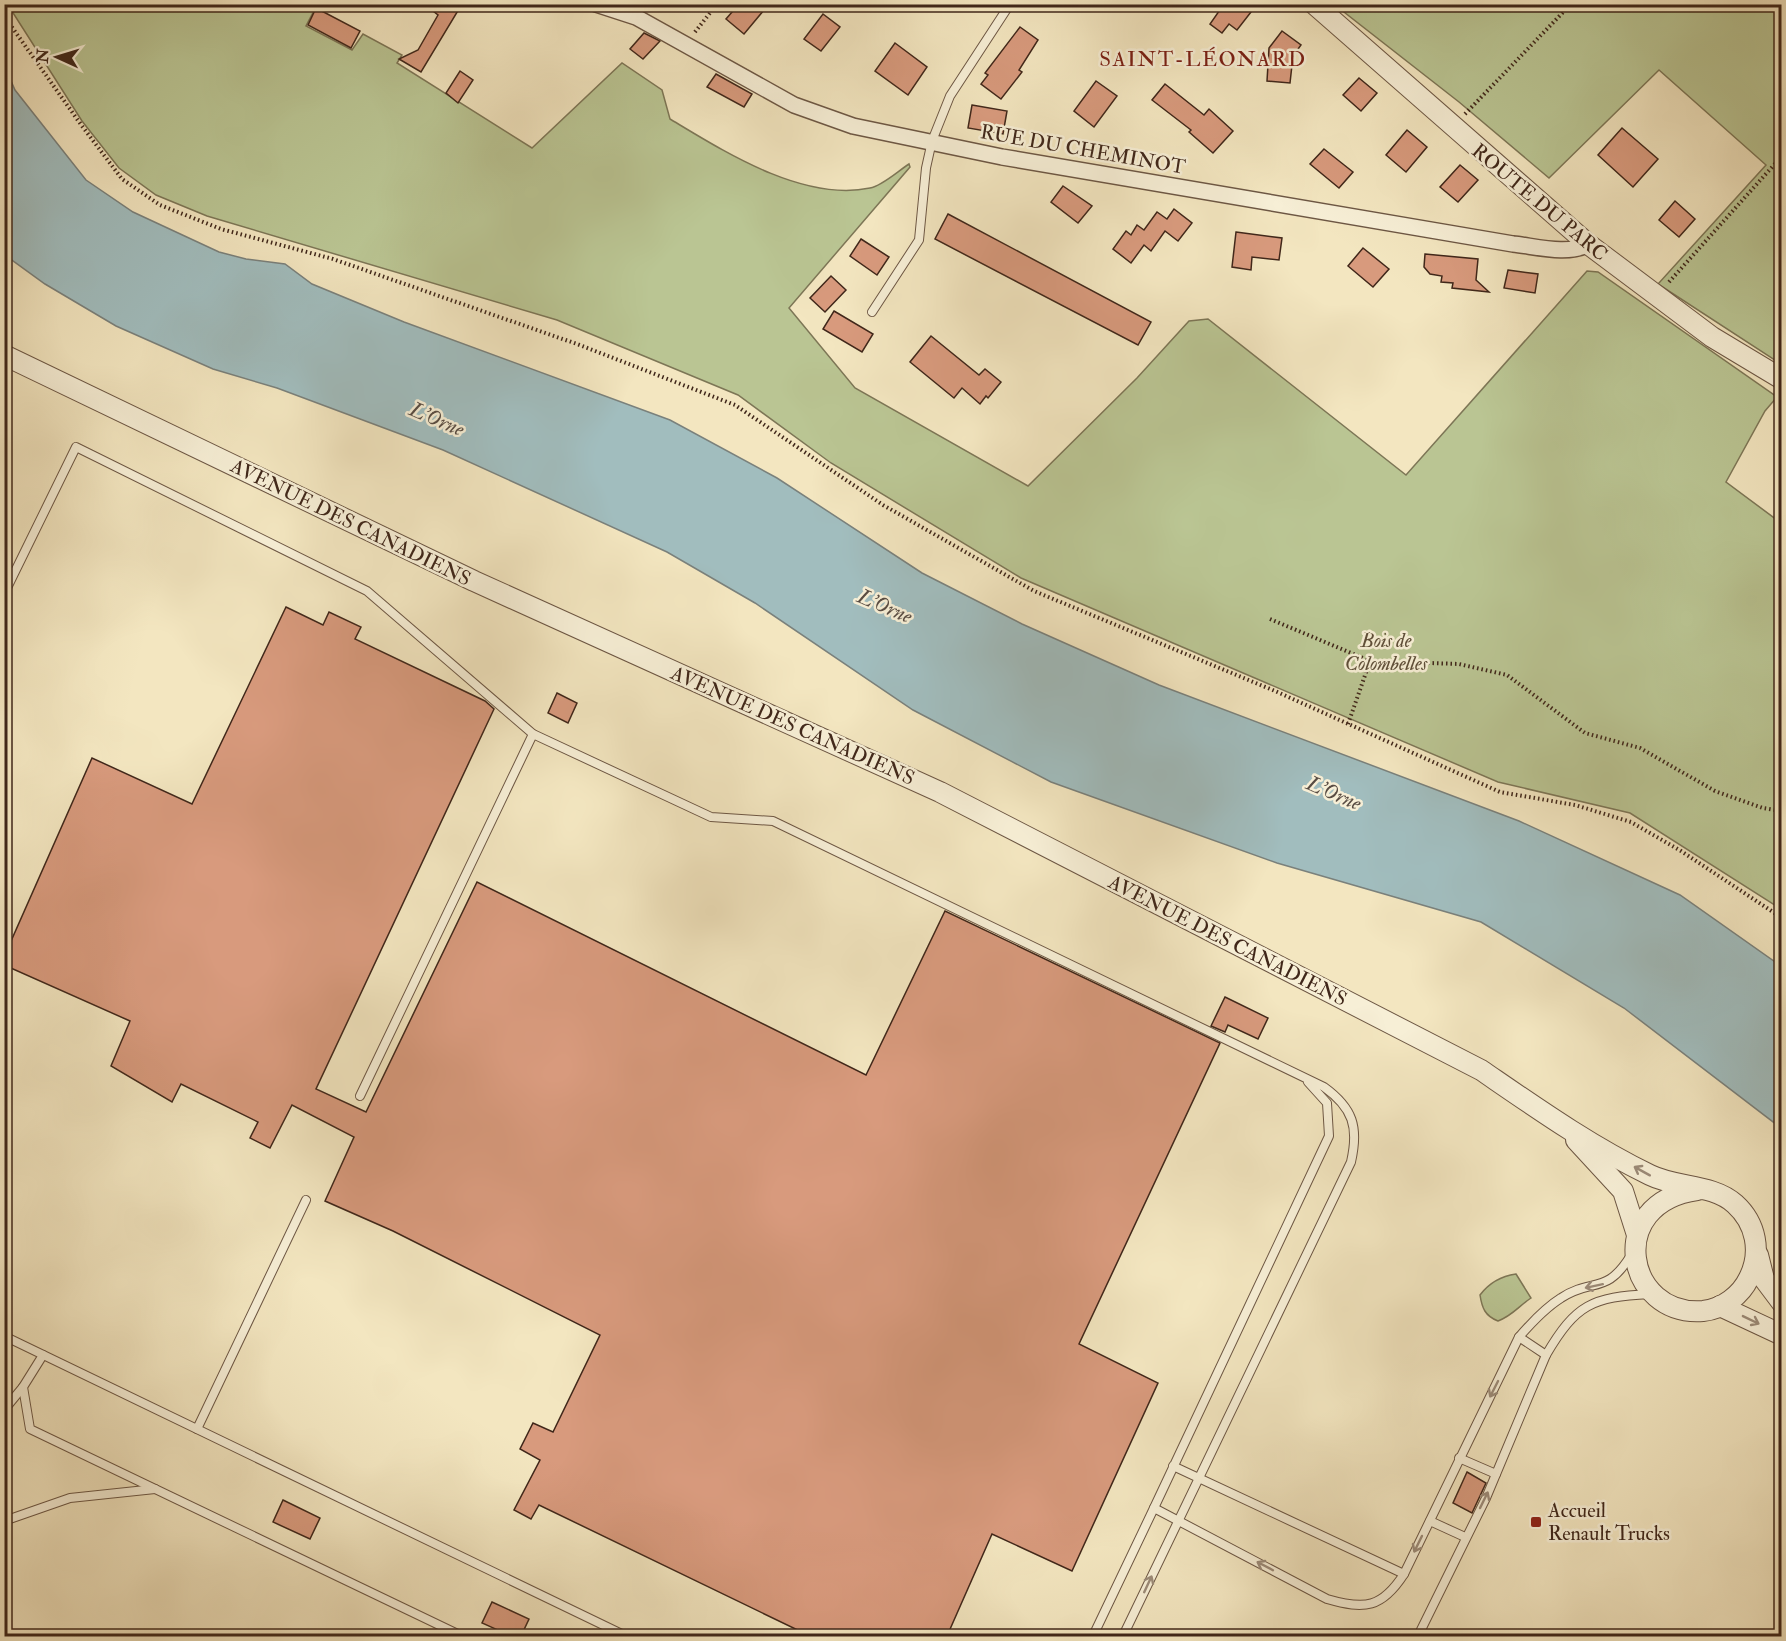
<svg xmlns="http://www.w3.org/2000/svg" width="1786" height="1641" font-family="'IM FELL Double Pica',serif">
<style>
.green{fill:#bac593;stroke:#7d7656;stroke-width:1.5}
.water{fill:#a1bdbe;stroke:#7a817c;stroke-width:1.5}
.building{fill:#d89a7d;stroke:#40271a;stroke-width:1.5}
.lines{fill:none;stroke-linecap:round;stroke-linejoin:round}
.service-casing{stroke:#6d5744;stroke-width:10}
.minor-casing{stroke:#6d5744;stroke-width:18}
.tertiary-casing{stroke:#6d5744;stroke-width:22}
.path{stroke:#40271a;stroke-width:4;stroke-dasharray:1.5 3;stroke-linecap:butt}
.service{stroke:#f7efd6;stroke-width:8}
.minor{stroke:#f7efd6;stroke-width:15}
.tertiary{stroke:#f7efd6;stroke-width:20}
.oneway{stroke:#9c8b78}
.poi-dot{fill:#8f2418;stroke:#f7efd6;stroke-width:2}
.labels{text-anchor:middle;stroke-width:5;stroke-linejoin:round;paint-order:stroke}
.street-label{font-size:20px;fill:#40271a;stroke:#f7efd6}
.park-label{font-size:20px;font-style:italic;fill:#5e4e38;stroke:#f7efd6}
.poi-label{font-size:20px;fill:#40271a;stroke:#f7efd6;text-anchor:start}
.neighbourhood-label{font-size:21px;letter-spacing:1.5px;fill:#7a1f14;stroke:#f7efd6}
.water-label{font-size:21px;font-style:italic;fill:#584c43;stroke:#f7efd6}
</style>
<rect width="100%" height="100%" fill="#f3e6c0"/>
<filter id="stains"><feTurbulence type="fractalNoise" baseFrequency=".00333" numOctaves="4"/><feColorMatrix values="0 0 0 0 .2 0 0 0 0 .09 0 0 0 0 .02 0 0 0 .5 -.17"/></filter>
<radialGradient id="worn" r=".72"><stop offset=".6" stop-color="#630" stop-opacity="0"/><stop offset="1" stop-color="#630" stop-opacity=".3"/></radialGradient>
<g class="green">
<path d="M8,5h309l-11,21 46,24 11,-16 39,21 -5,8 135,85 90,-85 40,27 8,29c55,33 133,83 200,69 12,-2 28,-17 39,-24l1,3 -121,141 66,80 173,98 109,-108 52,-57 19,-2 198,156 181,-204 11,1 179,125 -12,14 -39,71 55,41v386l-151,-96 -132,-31 -477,-204 -190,-115 -93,-68 -181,-75 -350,-104 -51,-21 -37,-27 -37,-47z"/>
<polygon points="1335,5 1781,5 1781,364 1658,284 1766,165 1659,70 1549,178 1459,102"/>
<path d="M1516,1274l15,24c-12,8 -19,18 -33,23 -13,-5 -16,-13 -18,-26 9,-12 22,-19 36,-21z"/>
</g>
<polygon class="water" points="4,65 15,90 86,180 133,212 219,252 246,259 285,264 312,284 404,322 670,420 777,478 922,573 1022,624 1159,685 1519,821 1680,895 1781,966 1781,1128 1624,1008 1481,922 1277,863 1051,782 913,710 755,603 667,552 443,450 277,388 213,369 116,326 45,284 5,255"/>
<g class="building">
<polygon points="424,4 462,4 421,72 399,59 418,50 438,15"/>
<polygon points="739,4 769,4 744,34 726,19"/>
<polygon points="1224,4 1244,4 1251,12 1237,30 1229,24 1222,33 1210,24"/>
<polygon points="316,8 360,31 351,48 308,25"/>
<polygon points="823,14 840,27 821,51 804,39"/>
<polygon points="1020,27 1038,40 1019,70 1022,72 1001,99 981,84 988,75 985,73"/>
<polygon points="1282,31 1301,45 1293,56 1290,83 1267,81 1269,48"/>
<polygon points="644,33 660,41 643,59 630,49"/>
<polygon points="895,43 927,67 908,95 875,71"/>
<polygon points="460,71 473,80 458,103 446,93"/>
<polygon points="716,74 752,94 744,107 707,87"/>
<polygon points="1359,78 1377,93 1361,111 1343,95"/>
<polygon points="1096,81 1117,96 1094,127 1074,111"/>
<polygon points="1165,84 1204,115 1209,109 1233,131 1213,153 1189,132 1191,130 1152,100"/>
<polygon points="972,105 1007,111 1003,134 968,128"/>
<polygon points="1622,128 1658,159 1633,187 1598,155"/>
<polygon points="1407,130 1427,147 1406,172 1386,155"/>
<polygon points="1324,149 1353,172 1339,188 1310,164"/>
<polygon points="1460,165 1478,180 1458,202 1440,187"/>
<polygon points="1063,186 1092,206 1078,223 1051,202"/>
<polygon points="1675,201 1695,219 1679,237 1659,220"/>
<polygon points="1174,209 1192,223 1178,241 1165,231 1151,251 1144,245 1131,263 1113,249 1126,231 1131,235 1137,225 1144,230 1157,212 1167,219"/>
<polygon points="948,214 1151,322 1138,345 935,239"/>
<polygon points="1236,232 1282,238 1279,260 1252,257 1251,270 1232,267"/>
<polygon points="861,239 889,257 877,275 850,256"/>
<polygon points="1363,248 1389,269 1373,287 1348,266"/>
<polygon points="1425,254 1478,259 1476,280 1489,292 1452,288 1453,283 1441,282 1442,276 1430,274 1424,267"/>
<polygon points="1508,270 1538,274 1535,293 1504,288"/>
<polygon points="831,276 846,290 825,312 810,298"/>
<polygon points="834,311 873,334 862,352 823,329"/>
<polygon points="931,336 979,375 985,369 1001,382 988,398 986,396 980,404 962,388 954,398 910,362"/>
<polygon points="286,607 323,625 329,612 361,627 355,639 485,701 494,709 316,1089 366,1112 477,882 866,1075 945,911 1220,1043 1079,1344 1158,1383 1072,1571 992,1534 947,1636 810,1636 539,1505 531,1519 514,1510 540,1460 520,1449 533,1423 553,1432 600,1335 393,1231 325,1201 354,1137 292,1105 270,1148 250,1138 258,1122 181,1084 172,1102 111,1066 130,1021 4,965 4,957 92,758 192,804"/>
<polygon points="557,693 577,703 568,723 548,713"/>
<polygon points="1225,997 1268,1018 1258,1039 1228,1025 1225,1032 1211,1026"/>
<polygon points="1467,1472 1486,1483 1472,1513 1453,1503"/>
<polygon points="283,1500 320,1518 310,1539 273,1522"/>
<polygon points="492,1602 529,1619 521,1636 511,1636 482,1623"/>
</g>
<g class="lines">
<g class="service-casing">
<g id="service">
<polyline points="872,312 919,240 926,168 932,141 950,96 1010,4"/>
<path d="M4,594l72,-147 291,144 166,143 178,83 62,4 551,266c29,21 35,40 27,75l-228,474"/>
<polyline points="360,1096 533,734"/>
<polyline points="4,1336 626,1636"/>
<polyline points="1519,1337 1546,1355"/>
<polyline points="43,1355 23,1387 30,1429 462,1636"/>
<polyline points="4,1410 23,1387"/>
<polyline points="197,1429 306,1200"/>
<polyline points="1459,1458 1496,1474"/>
<polyline points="1173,1466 1404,1574"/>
<polyline points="1154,1508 1329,1136 1327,1103 1308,1082"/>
<polyline points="4,1521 70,1498 155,1489"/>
<polyline points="1430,1521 1465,1537"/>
<path d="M1093,1636l61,-128 173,91c38,11 55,9 77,-25l115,-237c13,-15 26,-29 42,-39 32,-21 45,-2 70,-43"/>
<path d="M1418,1636l68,-138 60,-143c30,-51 46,-58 104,-61"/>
</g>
</g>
<g class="minor-casing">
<path id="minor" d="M596,4l40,13 158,88 59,21 149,31 511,87c21,2 56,12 75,0"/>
</g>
<g class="tertiary-casing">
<g id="tertiary">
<polyline points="1314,4 1588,244 1712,337 1782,379"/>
<path d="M4,355l470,226 466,211 541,278c54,37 109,76 169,105 26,13 63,9 85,29 21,19 27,48 14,74 -8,17 -26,31 -46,33 -78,6 -99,-108 -6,-121"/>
<polyline points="1576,1140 1623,1191 1637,1235"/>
<polyline points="1758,1255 1764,1279 1782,1303"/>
<polyline points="1720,1306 1782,1335"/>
</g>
</g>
<g class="path">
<polyline points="4,16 82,126 122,179 160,205 221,229 333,259 577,344 735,405 883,505 1034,591 1275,691 1500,792 1575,805 1631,822 1681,851 1782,918"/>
<polyline points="695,32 717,4"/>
<polyline points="1465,114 1571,4"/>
<polyline points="1669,282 1782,156"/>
<polyline points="1270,619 1370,661 1459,664 1507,675 1585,733 1640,748 1715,791 1763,808 1782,811"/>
<polyline points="1348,724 1370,661"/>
</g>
<use href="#service" class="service"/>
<use href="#minor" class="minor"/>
<use href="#tertiary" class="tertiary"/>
</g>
<defs><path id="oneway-shaft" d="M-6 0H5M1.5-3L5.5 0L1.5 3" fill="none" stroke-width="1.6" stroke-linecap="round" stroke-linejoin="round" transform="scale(1.5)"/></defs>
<g class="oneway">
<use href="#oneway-shaft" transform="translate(1642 1171) rotate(-151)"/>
<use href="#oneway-shaft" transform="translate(1594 1286) rotate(168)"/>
<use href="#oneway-shaft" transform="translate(1751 1320) rotate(26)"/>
<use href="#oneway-shaft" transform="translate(1494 1389) rotate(117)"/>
<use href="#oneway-shaft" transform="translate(1484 1500) rotate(-64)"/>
<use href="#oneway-shaft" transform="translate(1418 1544) rotate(116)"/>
<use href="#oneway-shaft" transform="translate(1265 1566) rotate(-152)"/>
<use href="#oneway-shaft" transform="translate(1148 1584) rotate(-65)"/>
</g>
<rect class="poi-dot" x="1530" y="1516" width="12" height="12" rx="3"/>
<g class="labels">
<g class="street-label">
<text transform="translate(1083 149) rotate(10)" y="7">RUE DU CHEMINOT</text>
<text transform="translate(1540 202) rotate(40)" y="7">ROUTE DU PARC</text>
<text transform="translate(351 522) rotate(26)" y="7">AVENUE DES CANADIENS</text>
<text transform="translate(793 725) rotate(24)" y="7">AVENUE DES CANADIENS</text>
<text transform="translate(1228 940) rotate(27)" y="7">AVENUE DES CANADIENS</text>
</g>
<g class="park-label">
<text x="1386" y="647">Bois de<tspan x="1386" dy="23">Colombelles</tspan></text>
</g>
<g class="poi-label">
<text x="1548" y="1517">Accueil<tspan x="1548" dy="23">Renault Trucks</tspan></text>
</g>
<g class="neighbourhood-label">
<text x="1203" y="66">SAINT-LÉONARD</text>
</g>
<g class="water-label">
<text transform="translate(437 419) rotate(23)" y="7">L'Orne</text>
<text transform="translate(885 606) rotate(23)" y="7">L'Orne</text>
<text transform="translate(1334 793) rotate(23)" y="7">L'Orne</text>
</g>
</g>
<rect width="1786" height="1641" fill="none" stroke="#f3e6c0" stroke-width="24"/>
<rect x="6" y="6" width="1774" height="1629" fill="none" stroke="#40271a" stroke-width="3"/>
<rect x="12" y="12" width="1762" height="1617" fill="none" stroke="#40271a" stroke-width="1.5"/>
<g transform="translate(57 57) rotate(274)" stroke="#f7efd6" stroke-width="4.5" paint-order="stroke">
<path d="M0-4.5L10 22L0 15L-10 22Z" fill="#40271a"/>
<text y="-9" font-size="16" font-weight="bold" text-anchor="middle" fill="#40271a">N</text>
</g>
<rect width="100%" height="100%" filter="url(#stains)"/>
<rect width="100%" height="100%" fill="url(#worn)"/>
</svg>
